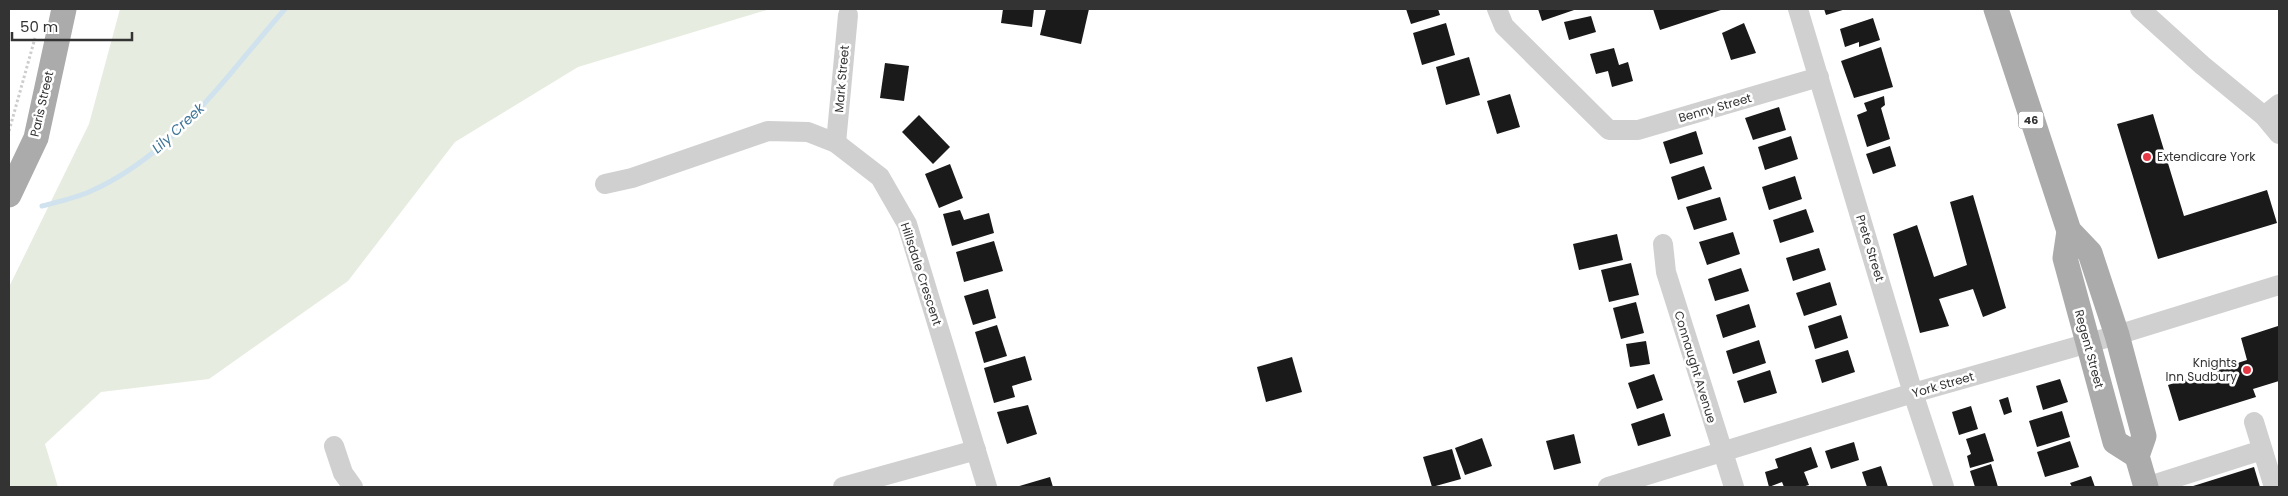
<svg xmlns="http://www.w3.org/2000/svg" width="2288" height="496" font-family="Poppins,sans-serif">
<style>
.green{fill:#e6ecdf}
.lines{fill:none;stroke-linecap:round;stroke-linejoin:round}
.stream{stroke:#cfe2ee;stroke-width:5}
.building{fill:#1a1a1a}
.path{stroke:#cdcdcd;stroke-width:3;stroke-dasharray:2.5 2.5;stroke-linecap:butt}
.minor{stroke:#d0d0d0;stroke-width:20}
.major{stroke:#ababab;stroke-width:25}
.poi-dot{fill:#e63946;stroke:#fff;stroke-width:2}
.labels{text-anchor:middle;stroke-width:5;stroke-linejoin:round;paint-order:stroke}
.shield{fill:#fff;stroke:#707070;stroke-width:1}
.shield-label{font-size:11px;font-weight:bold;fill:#333}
.street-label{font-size:12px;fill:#333;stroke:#fff}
.poi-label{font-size:12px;fill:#333;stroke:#fff;text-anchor:start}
.water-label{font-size:14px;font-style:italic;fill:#3f7597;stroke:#fff}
</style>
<rect width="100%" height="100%" fill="#fff"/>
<polygon class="green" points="120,9 770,9 578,67 455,142 348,281 209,379 101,392 45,444 58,487 9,487 9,287 89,124"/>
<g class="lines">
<path class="stream" d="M42,206c15,-4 33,-8 47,-14 85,-37 137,-116 196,-183"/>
</g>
<g class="building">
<polygon points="1003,9 1034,9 1032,27 1001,23"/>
<polygon points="1046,9 1089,9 1081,44 1040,35"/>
<polygon points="1406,9 1438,9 1440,15 1411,24"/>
<polygon points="1538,9 1577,9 1542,21"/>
<polygon points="1653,9 1724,9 1660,30"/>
<polygon points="1824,9 1846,9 1826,15"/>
<polygon points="1591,16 1596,32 1569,40 1564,22"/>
<polygon points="1873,18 1880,40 1859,47 1859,42 1845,47 1840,29"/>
<polygon points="1446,23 1455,55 1422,65 1413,33"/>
<polygon points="1744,23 1756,53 1731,60 1722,33"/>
<polygon points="1881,47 1893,87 1854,98 1841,61"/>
<polygon points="1614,48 1619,65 1628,62 1633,81 1612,87 1608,71 1596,74 1590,54"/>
<polygon points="1469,57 1480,95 1446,105 1436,67"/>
<polygon points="885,63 909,66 904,101 880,98"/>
<polygon points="1510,94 1520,127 1497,134 1487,101"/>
<polygon points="1884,96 1885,105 1881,108 1890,139 1867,147 1857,115 1867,111 1864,103"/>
<polygon points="1779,107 1786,130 1753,140 1745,118"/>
<polygon points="2153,114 2184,216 2267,190 2277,223 2158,259 2117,124"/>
<polygon points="919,115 950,147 933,164 902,132"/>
<polygon points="1696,131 1703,154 1670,164 1663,142"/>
<polygon points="1791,136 1798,159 1765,170 1758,147"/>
<polygon points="1890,146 1896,166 1873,174 1866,154"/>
<polygon points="950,164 963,198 939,208 925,174"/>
<polygon points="1704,166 1712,189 1678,200 1671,177"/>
<polygon points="1795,176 1802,199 1769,210 1762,187"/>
<polygon points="1973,195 2006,308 1983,317 1973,289 1939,299 1949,326 1920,333 1893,234 1917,225 1934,277 1967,265 1950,202"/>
<polygon points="1720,197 1727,220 1694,230 1686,207"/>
<polygon points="1806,209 1814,232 1780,243 1773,220"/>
<polygon points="960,210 964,220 989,213 994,233 952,246 943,214"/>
<polygon points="1733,232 1740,254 1707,265 1699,242"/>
<polygon points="1617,234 1623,260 1579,270 1573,244"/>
<polygon points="994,241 1003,271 964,282 956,252"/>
<polygon points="1819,248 1826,270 1793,281 1786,258"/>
<polygon points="1631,263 1639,295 1609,302 1601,270"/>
<polygon points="1741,268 1749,291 1715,301 1708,279"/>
<polygon points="1830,282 1837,305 1804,316 1796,293"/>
<polygon points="988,289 996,318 973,325 964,296"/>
<polygon points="1636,302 1644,333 1621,339 1613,308"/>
<polygon points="1749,304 1756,327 1723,338 1716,315"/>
<polygon points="1841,315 1848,338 1815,349 1808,326"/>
<polygon points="997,325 1007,356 984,363 975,332"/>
<polygon points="2278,326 2279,381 2253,389 2256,397 2179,421 2168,385 2247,360 2241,338"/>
<polygon points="1759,340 1766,363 1733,374 1726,351"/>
<polygon points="1646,341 1650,364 1630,367 1626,344"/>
<polygon points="1848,350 1855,372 1822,383 1815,360"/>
<polygon points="1025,356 1032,380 1012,386 1015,397 994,403 984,368"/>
<polygon points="1292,357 1302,392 1266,402 1257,367"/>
<polygon points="1770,370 1777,393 1744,403 1737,381"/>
<polygon points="1654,374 1663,400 1637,409 1628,383"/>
<polygon points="2060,379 2068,402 2043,410 2036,386"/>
<polygon points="2008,397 2012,412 2004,415 1999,400"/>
<polygon points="1028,405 1037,434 1007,444 997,412"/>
<polygon points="1971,406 1978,429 1959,435 1952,412"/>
<polygon points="2062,411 2070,437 2037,447 2029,421"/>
<polygon points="1664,413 1671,436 1638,446 1631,424"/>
<polygon points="1985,433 1994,461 1970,468 1967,456 1971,454 1966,439"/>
<polygon points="1574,434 1581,463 1554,470 1546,441"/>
<polygon points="1482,438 1492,466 1465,475 1455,448"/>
<polygon points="2070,441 2079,467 2045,477 2037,452"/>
<polygon points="1854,442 1859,460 1831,469 1825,451"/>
<polygon points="1811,447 1818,467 1804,472 1809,485 1802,487 1784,487 1782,482 1769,487 1765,472 1778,468 1775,459"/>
<polygon points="1452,449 1461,479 1432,487 1423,457"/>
<polygon points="1991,464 1998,487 1975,487 1970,471"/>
<polygon points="1881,466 1888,487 1867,487 1862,472"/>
<polygon points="2254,467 2260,487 2190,487"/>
<polygon points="2091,476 2095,487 2072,487 2070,483"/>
<polygon points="1050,477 1053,487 1016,487"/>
</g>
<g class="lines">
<polyline class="path" points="9,131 35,38"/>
<g class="minor">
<polyline points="1497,9 1504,26 1609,130 1638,130 1819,77"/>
<polyline points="1798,9 1913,393 1944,487"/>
<polyline points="2140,9 2202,65 2264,116 2279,134"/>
<polyline points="2264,116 2279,104"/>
<polyline points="836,143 848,15"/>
<polyline points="605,184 632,178 768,131 808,132 836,143 880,177 907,224 987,487"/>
<polyline points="1663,244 1666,272 1734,487"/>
<polyline points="2254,422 2274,487"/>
<polyline points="334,446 343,473 353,487"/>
<polyline points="843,487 976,450"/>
<polyline points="1608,487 1913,393 2117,335 2279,285"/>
<polyline points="2146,487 2262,450"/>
</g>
<g class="major">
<polyline points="1996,9 2069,231 2090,253 2117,335 2144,436 2137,456 2146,487"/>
<polyline points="9,195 36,138 64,9"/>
<polyline points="2069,231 2065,258 2115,442 2137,456"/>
</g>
</g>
<g class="poi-dot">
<circle cx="2147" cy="157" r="5"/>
<circle cx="2247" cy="370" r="5"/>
</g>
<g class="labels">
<rect class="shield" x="2018.5" y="111.5" width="25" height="17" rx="4"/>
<g class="shield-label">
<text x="2031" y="124">46</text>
</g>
<g class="street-label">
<text transform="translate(842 79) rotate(-85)" y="4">Mark Street</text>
<text transform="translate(42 104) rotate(-77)" y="4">Paris Street</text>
<text transform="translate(1715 108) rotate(-16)" y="4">Benny Street</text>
<text transform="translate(1870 248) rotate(73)" y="4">Prete Street</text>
<text transform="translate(921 274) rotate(72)" y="4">Hillsdale Crescent</text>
<text transform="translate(2089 349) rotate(75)" y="4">Regent Street</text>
<text transform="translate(1695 367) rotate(73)" y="4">Connaught Avenue</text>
<text transform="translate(1943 385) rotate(-16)" y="4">York Street</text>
</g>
<g class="poi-label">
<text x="2157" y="161">Extendicare York</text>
<text x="2237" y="367" text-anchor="end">Knights<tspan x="2237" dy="14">Inn Sudbury</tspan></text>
</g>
<g class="water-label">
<text transform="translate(178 128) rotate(-43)" y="5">Lily Creek</text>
</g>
</g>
<rect width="2288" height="496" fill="none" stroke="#333333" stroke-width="20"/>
<path d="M12 32v8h120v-8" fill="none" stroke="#333333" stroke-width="2.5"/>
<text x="20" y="32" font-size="15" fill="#333333" stroke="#ffffff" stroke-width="4" paint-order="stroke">50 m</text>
</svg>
